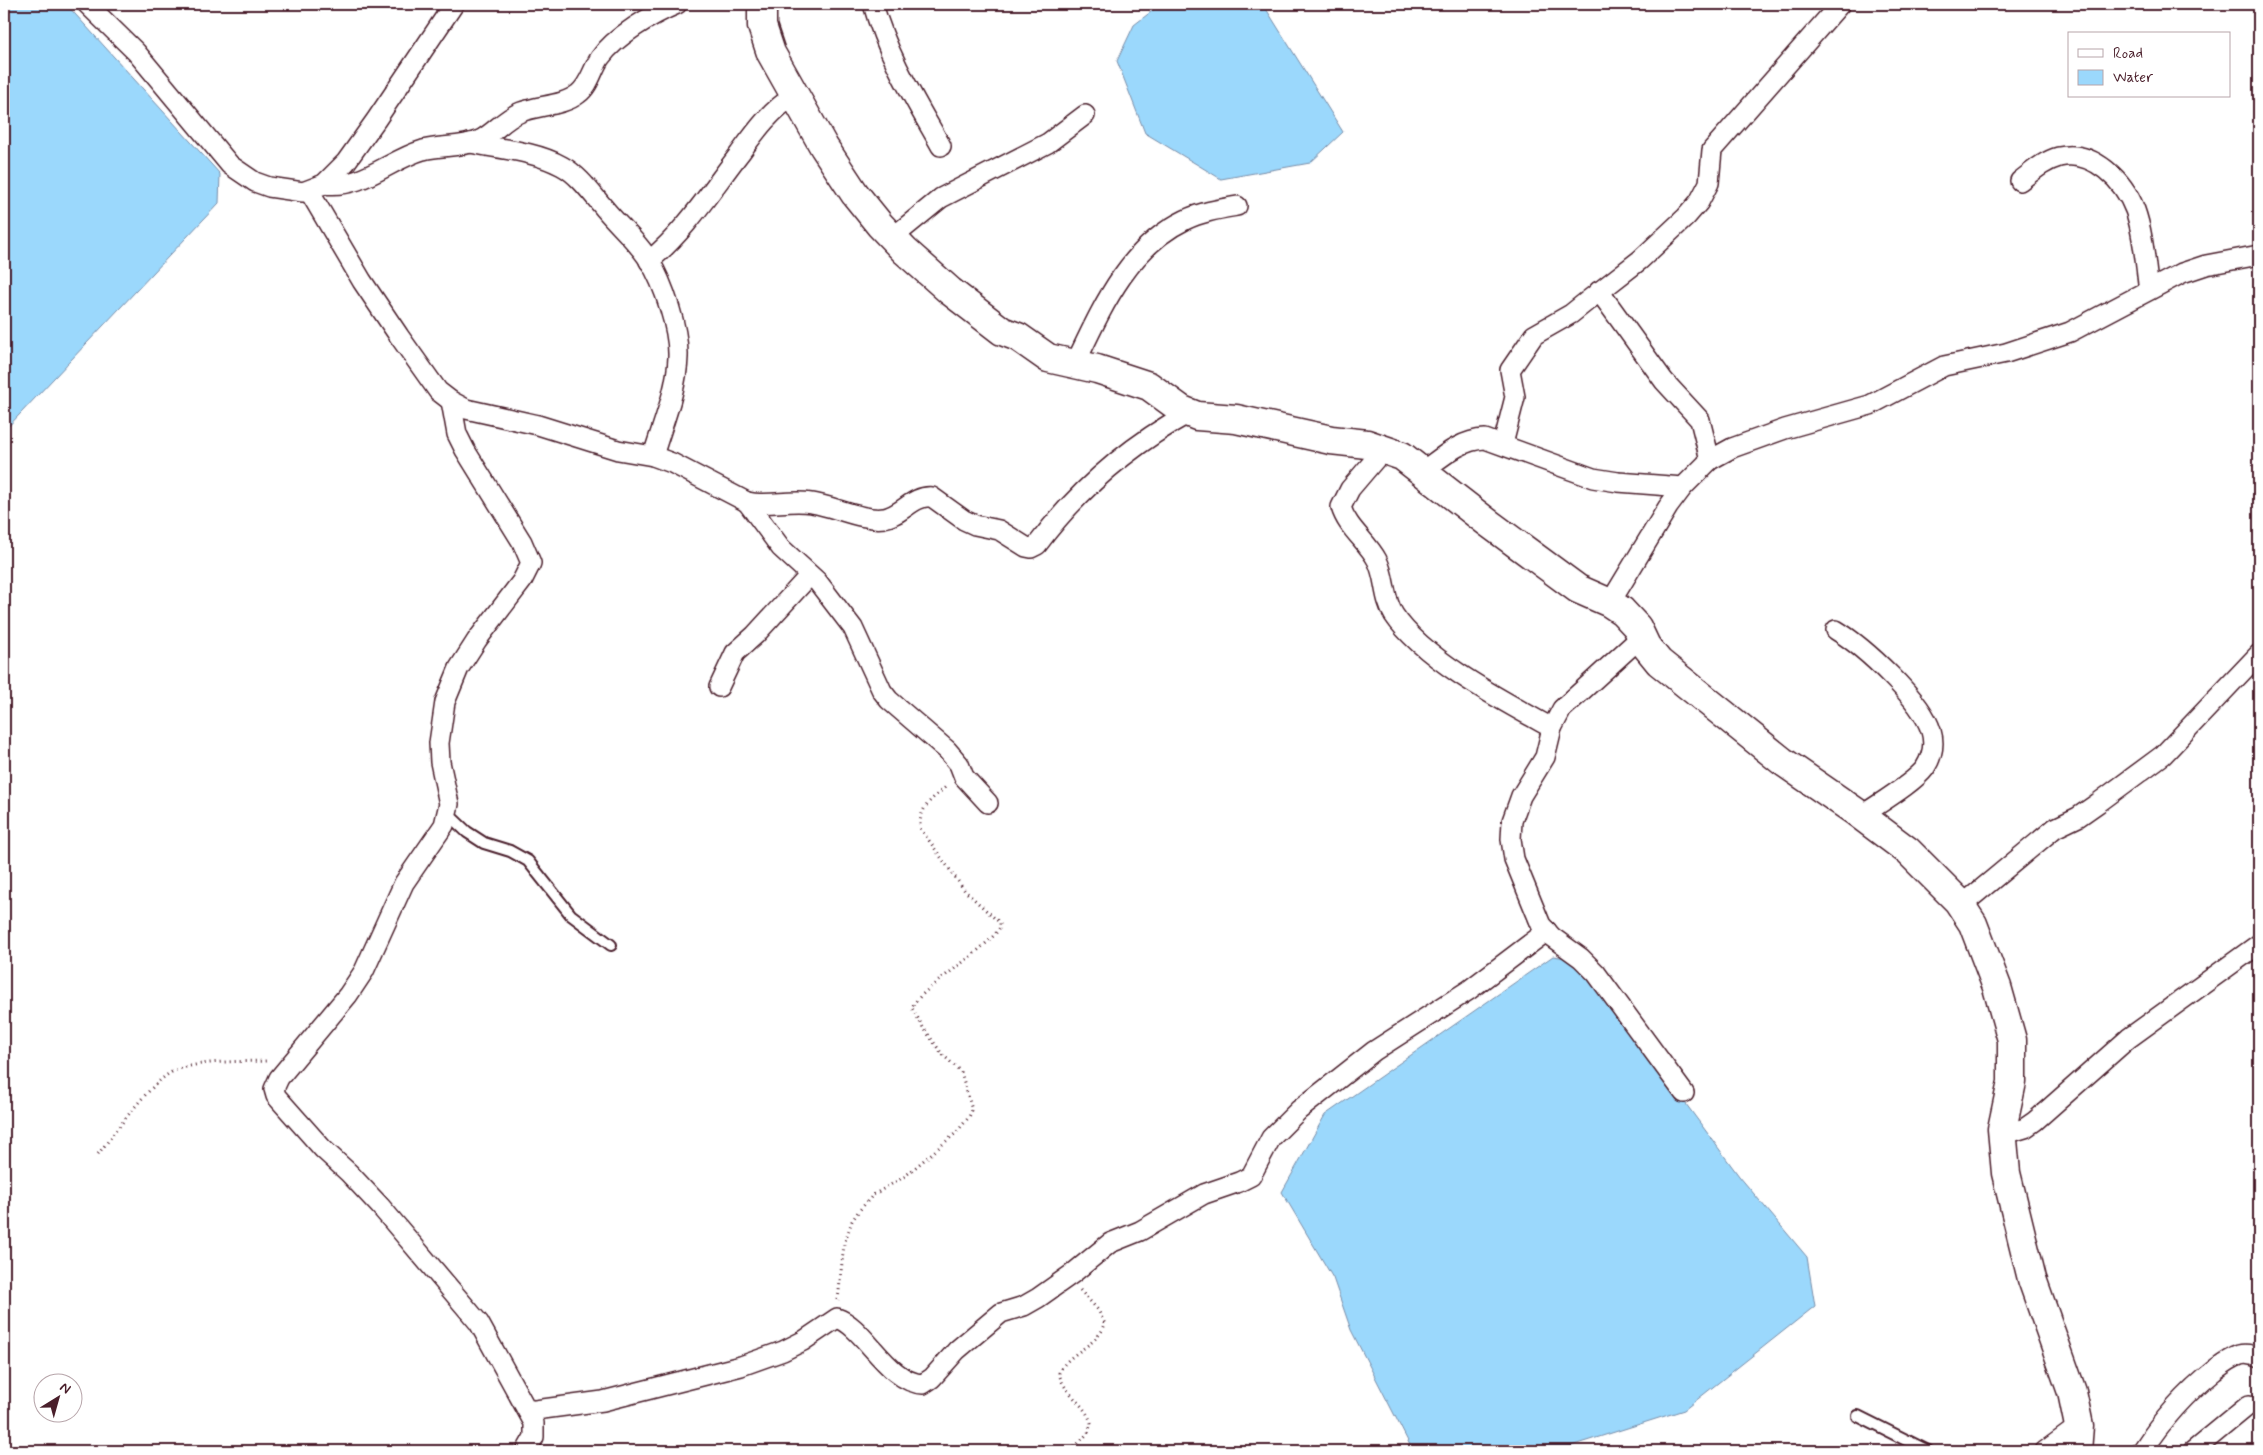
<svg xmlns="http://www.w3.org/2000/svg" width="2263" height="1455" font-family="Mynerve,sans-serif">
<style>
.water{fill:#9bd8fc;stroke:#7b8ea8}
.lines{fill:none;stroke-linecap:round;stroke-linejoin:round}
.lane-casing{stroke:#4a1f2b;stroke-width:14}
.street-casing{stroke:#4a1f2b;stroke-width:22}
.secondary-casing{stroke:#4a1f2b;stroke-width:31}
.path{stroke:#4a1f2b;stroke-width:3;stroke-dasharray:1 4;stroke-linecap:butt}
.lane{stroke:#fff;stroke-width:10}
.street{stroke:#fff;stroke-width:19}
.secondary{stroke:#fff;stroke-width:28}
</style>
<rect width="100%" height="100%" fill="#fff"/>
<filter id="ink" filterUnits="userSpaceOnUse"><feTurbulence type="fractalNoise" baseFrequency=".02" numOctaves="2"/><feDisplacementMap in="SourceGraphic" scale="10" xChannelSelector="R" yChannelSelector="G"/><feConvolveMatrix kernelMatrix="1 2 1 2 8 2 1 2 1" color-interpolation-filters="sRGB"/></filter>
<g filter="url(#ink)">
<g class="water">
<polygon points="4,4 66,4 220,174 219,203 4,431"/>
<polygon points="1161,4 1263,4 1343,132 1310,163 1221,179 1145,133 1117,61 1134,25"/>
<polygon points="1553,956 1574,959 1602,990 1739,1176 1807,1257 1815,1306 1684,1410 1555,1451 1413,1451 1351,1330 1333,1278 1282,1192 1325,1115"/>
</g>
<g class="lines">
<g class="lane-casing">
<g id="lane">
<polyline points="448,814 467,832 484,843 510,851 528,861 571,915 611,945"/>
<polyline points="1858,1416 1928,1451"/>
</g>
</g>
<g class="street-casing">
<g id="street">
<polyline points="87,4 136,52 230,165 255,182 269,187 303,192 324,184 346,162 376,120 454,4"/>
<path d="M873,4c14,51 42,96 68,142"/>
<path d="M470,143c30,6 65,8 92,23 17,9 30,28 43,43 14,17 32,32 44,51 15,24 30,70 29,97 -1,34 -16,68 -25,99"/>
<path d="M2020,181c12,-9 24,-20 39,-24 34,-8 65,24 76,53 9,25 10,54 14,80"/>
<path d="M324,184c38,5 65,-24 99,-34 19,-5 38,-2 57,-10 14,-7 25,-22 41,-28 18,-7 42,-6 57,-18 12,-9 14,-24 22,-36 15,-22 53,-44 77,-54"/>
<path d="M309,191l53,90 37,55 39,55 13,10 15,8 72,16 80,25 35,6 19,7 75,39c21,5 43,-3 65,1 21,3 51,18 72,15 18,-3 29,-23 48,-21l32,23 11,5 24,5 27,17 5,1 6,-3c41,-55 92,-99 152,-132"/>
<polyline points="892,238 941,198 1048,143 1085,115"/>
<path d="M649,261c36,-29 63,-72 91,-108 16,-22 31,-43 55,-58"/>
<polyline points="1599,291 1664,381 1700,420 1710,460"/>
<path d="M1075,364c26,-54 52,-116 110,-144 16,-8 35,-11 52,-14"/>
<polyline points="451,401 457,434 465,450 522,542 531,563 522,581 477,640 459,668 445,702 439,743 440,762 449,804 444,825 404,883 364,971 348,995 279,1078 274,1089 276,1096 323,1149 349,1173 380,1206 479,1323 534,1423 534,1437 526,1451"/>
<polyline points="1503,444 1515,397 1510,370 1534,335 1571,314 1586,302 1640,260 1686,217 1699,202 1709,183 1712,150 1840,4"/>
<path d="M1384,449l-34,40 -9,18c6,21 26,34 36,53 9,17 6,38 17,55 30,45 111,87 158,113"/>
<path d="M1423,471c19,-14 37,-31 62,-32l108,39 25,4 65,5"/>
<polyline points="747,502 781,548 817,581 853,628 882,691 889,700 947,750 959,764 964,777 988,803"/>
<polyline points="1610,603 1668,507 1683,487 1710,460 1732,448 1785,429 1870,405 1944,366 2006,353 2070,332 2182,273 2206,265 2259,255"/>
<path d="M1836,630c28,17 86,70 95,101 4,13 1,26 -6,37 -11,15 -47,36 -64,48"/>
<polyline points="1641,637 1562,709 1552,728 1545,757 1521,796 1512,821 1511,839 1514,859 1541,925 1552,937 1581,958 1596,973 1684,1093"/>
<polyline points="719,687 735,653 755,635 810,575"/>
<polyline points="1961,906 2055,828 2078,817 2098,803 2163,755 2259,654"/>
<polyline points="2002,1135 2025,1128 2035,1121 2129,1038 2259,944"/>
<path d="M528,1411l75,-10 138,-35 42,-15 20,-10 34,-23c27,8 51,65 86,66l9,-6 25,-28 44,-37 23,-7 14,-8 34,-24 38,-31 30,-12 64,-37 35,-12 12,-6 20,-38 28,-28 75,-59 95,-61 78,-59"/>
<polyline points="2045,1451 2079,1426"/>
<path d="M2142,1451c20,-31 43,-57 72,-80 8,-6 17,-13 26,-16 7,-2 13,0 19,3"/>
<polyline points="2193,1451 2249,1405"/>
</g>
</g>
<g class="secondary-casing">
<polyline id="secondary" points="762,4 762,26 771,53 824,147 855,194 880,225 905,251 950,291 1002,331 1018,337 1048,358 1097,369 1149,386 1182,410 1197,416 1236,419 1331,440 1367,444 1402,456 1487,522 1578,589 1610,603 1622,611 1637,627 1646,646 1659,662 1782,761 1856,812 1908,851 1958,901 1973,924 1997,987 2012,1040 2012,1082 2002,1129 2006,1173 2032,1279 2072,1392 2079,1426 2077,1451"/>
</g>
<g class="path">
<path d="M98,1154c18,-22 53,-74 78,-84 28,-10 62,-8 92,-9"/>
<path d="M838,1300l6,-56 8,-23 6,-9 15,-17 31,-18 52,-44 13,-16 3,-7 -11,-38 -19,-18 -19,-27 -11,-19c4,-17 75,-57 88,-81v-4l-35,-32 -45,-63c-1,-21 13,-30 27,-42"/>
<path d="M1071,1451l17,-18 3,-10c-5,-19 -28,-30 -32,-50 9,-21 39,-27 46,-49l-7,-14 -18,-20"/>
</g>
<use href="#lane" class="lane"/>
<use href="#street" class="street"/>
<use href="#secondary" class="secondary"/>
</g>
</g>
<rect width="2263" height="1455" fill="none" stroke="#fff" stroke-width="20"/>
<rect x="10" y="10" width="2243" height="1435" fill="none" stroke="#4a1f2b" stroke-width="2" filter="url(#ink)"/>
<rect x="2068" y="32" width="162" height="65" fill="#ffffff" stroke="#b7a5aa"/>
<rect x="2078" y="49" width="25" height="8" fill="#ffffff" stroke="#b7a5aa"/>
<text x="2113" y="58" font-size="15" fill="#4a1f2b">Road</text>
<rect x="2078" y="70" width="25" height="15" fill="#9bd8fc" stroke="#b7a5aa"/>
<text x="2113" y="82" font-size="15" fill="#4a1f2b">Water</text>
<g transform="translate(58 1398) rotate(37)"><circle r="24" fill="#ffffff" stroke="#b7a5aa"/>
<path d="M0-4L9 19L0 12L-9 19Z" fill="#4a1f2b"/>
<text y="-8" font-size="14" font-weight="bold" text-anchor="middle" fill="#4a1f2b">N</text>
</g>
</svg>
